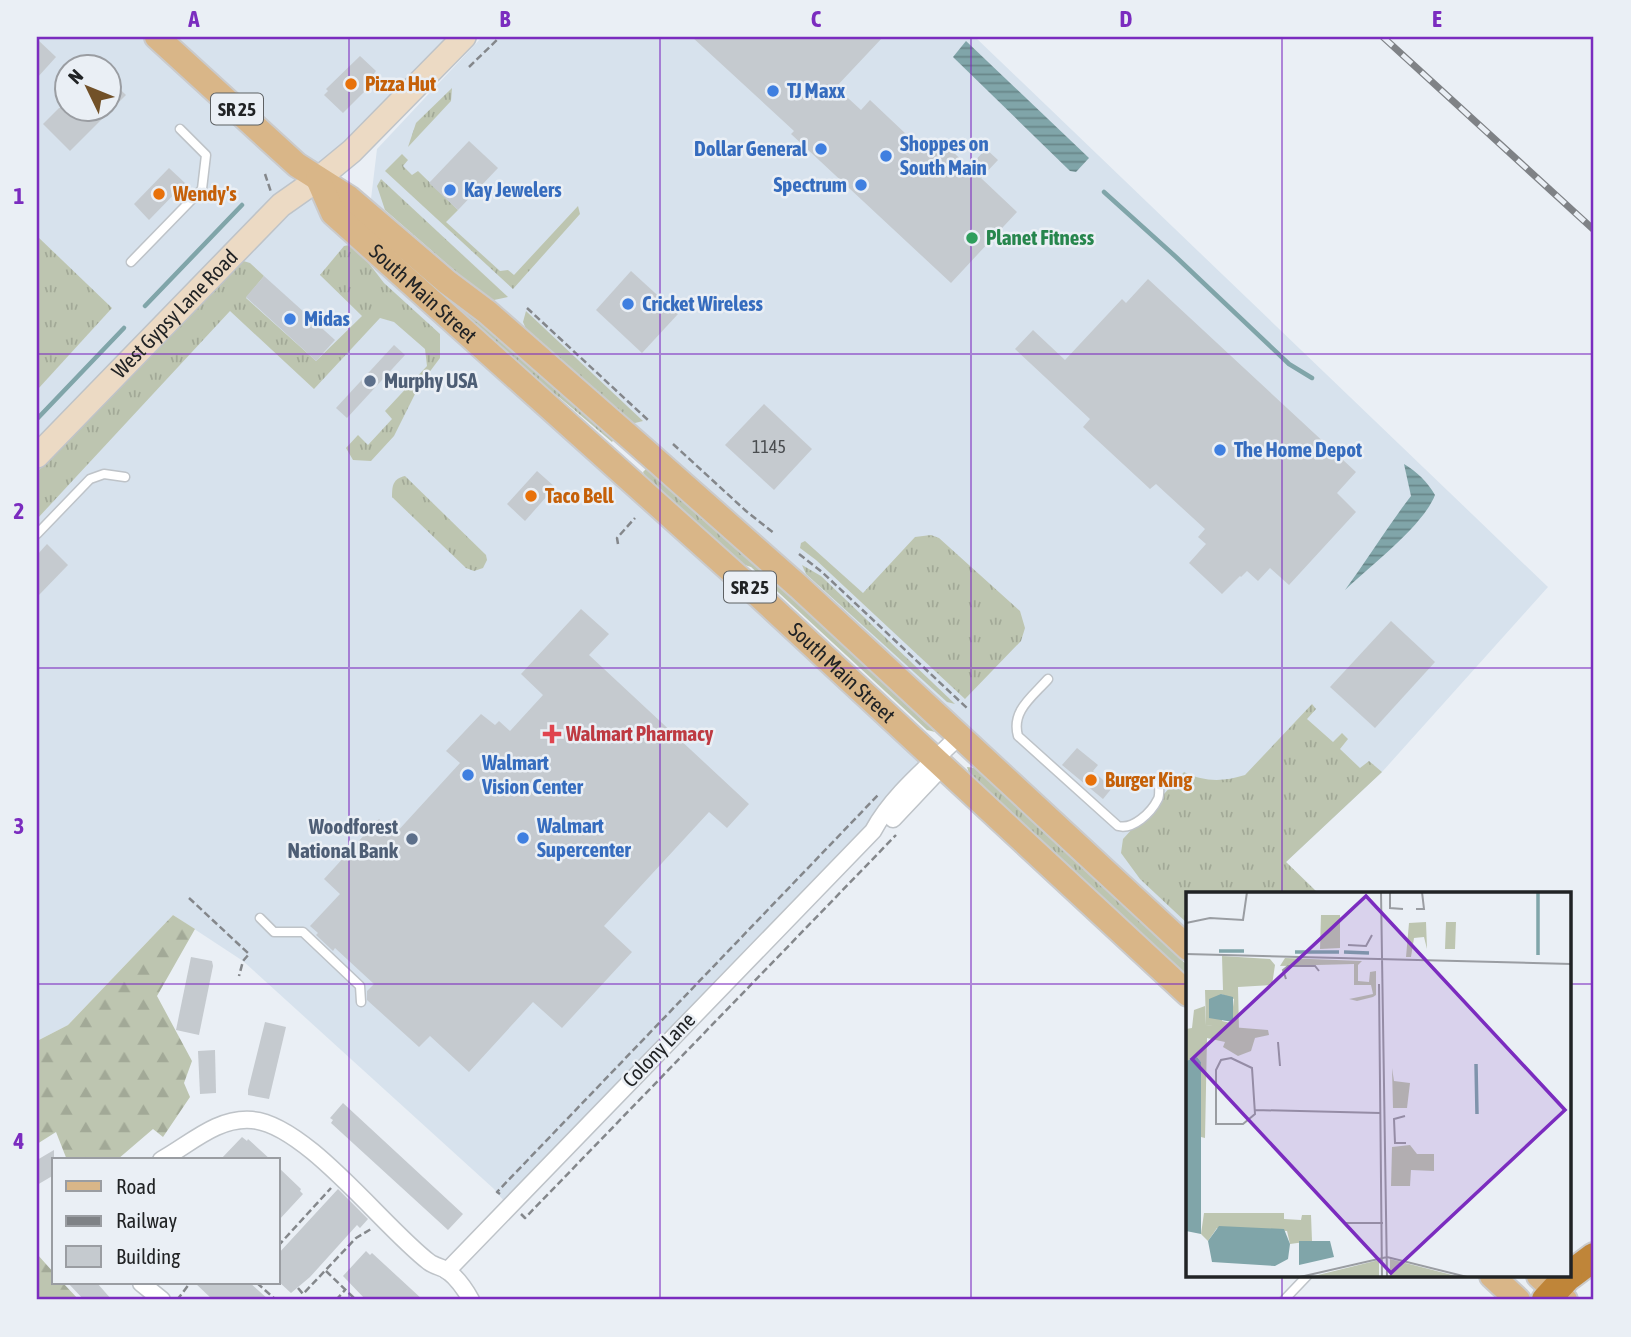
<svg xmlns="http://www.w3.org/2000/svg" width="1631" height="1337" font-family="'Asap Condensed',sans-serif">
<style>
.built{fill:#d7e2ed;fill-rule:evenodd}
.grass{fill:url(#grass-tufts)}
.forest{fill:url(#forest-firs)}
.water{fill:url(#water-rules)}
.lines{fill:none;stroke-linecap:round;stroke-linejoin:round}
.stream{stroke:#80a5a9;stroke-width:4.5}
.building{fill:#c5cacf}
.lane-casing{stroke:#bec3c8;stroke-width:11}
.street-casing{stroke:#bec3c8;stroke-width:19}
.secondary-casing{stroke:#bec3c8;stroke-width:26}
.primary-casing{stroke:#cacacb;stroke-width:28}
.highway-casing{stroke:#cacacb;stroke-width:32}
.path{stroke:#84878b;stroke-width:2.5;stroke-dasharray:7 3.5;stroke-linecap:butt}
.lane{stroke:#fff;stroke-width:8}
.street{stroke:#fff;stroke-width:16}
.secondary{stroke:#ecdac4;stroke-width:23}
.primary{stroke:#d9b688;stroke-width:24}
.highway{stroke:#bf8539;stroke-width:28}
.rail-casing{stroke:#7f8286;stroke-width:7}
.rail{stroke:#eaeff5;stroke-width:4.5;stroke-dasharray:13;stroke-linecap:butt}
.grid{fill:none;stroke:#7b2cbf;stroke-width:2;stroke-opacity:0.55}
.food-dot{fill:#e8710a;stroke:#eaeff5;stroke-width:2.5}
.shop-dot{fill:#3f7fe0;stroke:#eaeff5;stroke-width:2.5}
.leisure-dot{fill:#2e9e5b;stroke:#eaeff5;stroke-width:2.5}
.service-dot{fill:#5c6f8a;stroke:#eaeff5;stroke-width:2.5}
.health-dot{fill:#e0444e;stroke:#eaeff5;stroke-width:2.5}
.labels{text-anchor:middle;stroke-width:5;stroke-linejoin:round;paint-order:stroke}
.number-label{font-size:18px;fill:#4a4d50}
.shield{fill:#eaeff5;stroke:#5d6063;stroke-width:2}
.shield-label{font-size:19px;font-weight:bold;fill:#212325}
.food-label{font-size:21px;font-weight:bold;fill:#c56008;stroke:#eaeff5;text-anchor:start}
.shop-label{font-size:21px;font-weight:bold;fill:#366cbe;stroke:#eaeff5;text-anchor:start}
.leisure-label{font-size:21px;font-weight:bold;fill:#27864d;stroke:#eaeff5;text-anchor:start}
.street-label{font-size:21px;fill:#212325;stroke:#eaeff5}
.service-label{font-size:21px;font-weight:bold;fill:#4e5e75;stroke:#eaeff5;text-anchor:start}
.health-label{font-size:21px;font-weight:bold;fill:#be3a42;stroke:#eaeff5;text-anchor:start}
.inset-river{fill:none;stroke:#80a5a9;stroke-width:3.5}
.inset-road{fill:none;stroke:#9a9da2;stroke-width:2}
.view{fill:#7b2cbf;fill-opacity:0.15;stroke:#7b2cbf;stroke-width:3.5}
.inset-edge{fill:none;stroke:#212325;stroke-width:3.5}
.neatline{fill:none;stroke:#7b2cbf;stroke-width:2.5}
.grid-label{font-size:23px;text-anchor:middle;font-weight:bold;fill:#7b2cbf}
</style>
<defs>
<pattern id="grass-tufts" width="24" height="20" patternUnits="userSpaceOnUse" patternTransform="scale(1.75)"><rect width="24" height="20" fill="#bdc5b0"/><path d="M3 7l-1-3M5 7V3M7 7l1-3M15 17l-1-3M17 17v-4M19 17l1-3" fill="none" stroke="#a2a997"/></pattern>
<pattern id="forest-firs" width="22" height="20" patternUnits="userSpaceOnUse" patternTransform="scale(1.75)"><rect width="22" height="20" fill="#bdc5b0"/><path d="M5 1l3.5 6h-7zM16 11l3.5 6h-7z" fill="#a2a997"/></pattern>
<pattern id="water-rules" width="6" height="5" patternUnits="userSpaceOnUse" patternTransform="scale(1.75)"><rect width="6" height="5" fill="#80a5a9"/><path d="M0 2.5h6" fill="none" stroke="#688689"/></pattern>
</defs>
<rect width="100%" height="100%" fill="#eaeff5"/>
<g class="built">
<path d="M37,37h427l-146,142 618,580 -428,447 -14,-17 -251,-228 -70,-46 -105,110 -31,16zM66,66h42v42h-42z"/>
<polygon points="482,37 975,37 1548,587 1382,772 1286,862 1319,894 1188,894 1188,936 758,534 371,199 377,149"/>
</g>
<g class="grass">
<polygon points="452,88 451,101 408,147 416,123"/>
<polygon points="402,154 408,160 403,166 412,175 418,171 458,210 446,222 500,271 508,270 514,275 578,206 580,214 513,289 385,171"/>
<polygon points="381,179 508,297 494,300 484,296 385,210 377,186"/>
<polygon points="347,207 615,438 612,442 559,397 524,374"/>
<polygon points="37,236 112,308 38,389 37,388"/>
<polygon points="354,244 384,283 440,334 440,358 419,386 394,436 371,461 353,460 346,448 358,435 368,445 392,419 385,411 427,366 425,349 394,322 380,318 314,389 230,311 37,519 37,472 240,260 250,263 264,276 246,298 316,361 362,316 320,275 344,246"/>
<polygon points="526,311 643,421 635,423 623,420 530,338 523,322"/>
<polygon points="647,468 748,555 935,732 927,730 751,567 735,562 651,487 643,472"/>
<path d="M405,476l81,79 1,5 -4,8 -9,3 -8,-3 -74,-71c0,-12 1,-18 13,-21z"/>
<polygon points="931,535 939,538 1020,611 1025,628 1021,641 965,699 816,560 800,548 801,543 805,541 863,593 915,537"/>
<polygon points="802,565 821,576 955,704 947,702 806,574"/>
<path d="M1312,704l4,5 -9,10 26,23 9,-9 6,6 -8,10 20,19 9,-7 13,11 -96,90 33,32h-131v30l-48,-45 -19,-26 2,-14 61,-67c20,10 39,10 61,3z"/>
<polygon points="967,767 976,768 1188,966 1188,982 970,776"/>
</g>
<g class="forest">
<polygon points="173,915 195,929 157,996 192,1061 184,1083 190,1097 163,1137 153,1129 118,1159 67,1160 56,1132 37,1144 37,1041 68,1025"/>
<polygon points="37,1254 54,1273 54,1283 63,1283 79,1300 37,1300"/>
</g>
<g class="water">
<polygon points="966,41 1089,158 1076,172 1070,171 953,57"/>
<path d="M1404,464c13,8 23,17 31,31 -12,31 -65,71 -90,95 23,-31 42,-63 66,-94z"/>
</g>
<g class="lines">
<g class="stream">
<polyline points="1104,192 1176,257 1289,364 1312,378"/>
<polyline points="145,306 242,205"/>
<polyline points="37,419 124,328"/>
</g>
</g>
<g class="building">
<polygon points="692,37 883,37 836,87 861,110 870,100 925,152 938,138 969,167 986,149 998,160 981,178 1017,212 951,283 791,134 794,131"/>
<polygon points="37,39 56,57 37,78"/>
<polygon points="360,56 376,71 372,76 376,80 343,113 324,95 328,91 326,89"/>
<polygon points="108,78 126,95 70,151 43,124 59,108 108,108"/>
<polygon points="469,141 498,168 458,210 429,183"/>
<polygon points="169,168 185,183 149,220 134,204"/>
<polygon points="631,271 678,314 642,353 596,310"/>
<polygon points="264,276 335,340 316,361 246,297"/>
<polygon points="1148,279 1356,472 1337,493 1356,512 1289,585 1270,568 1258,581 1247,571 1241,577 1240,576 1222,594 1189,563 1206,544 1198,537 1205,529 1156,484 1150,489 1083,427 1090,419 1015,349 1033,330 1065,360 1122,299 1126,303"/>
<polygon points="394,345 405,355 347,418 336,408"/>
<polygon points="764,404 812,449 774,490 725,445"/>
<polygon points="537,471 555,487 525,521 507,504"/>
<polygon points="47,544 68,565 37,597 37,555"/>
<polygon points="581,609 609,634 589,655 749,804 727,828 709,812 604,926 632,952 562,1028 533,1002 469,1072 430,1036 419,1047 367,1000 367,991 374,984 335,948 333,951 316,935 318,933 310,926 340,894 324,879 379,819 395,834 460,763 446,751 481,714 495,725 499,721 510,731 543,695 521,674"/>
<polygon points="1391,621 1435,662 1375,728 1330,687"/>
<polygon points="1077,748 1098,765 1093,771 1112,788 1103,799 1062,765"/>
<polygon points="191,957 212,961 213,966 199,1035 176,1030"/>
<polygon points="265,1022 286,1027 269,1099 248,1095 248,1090"/>
<polygon points="215,1050 216,1093 200,1094 198,1051"/>
<polygon points="343,1103 463,1214 448,1230 331,1123 333,1120 330,1118"/>
<polygon points="242,1137 247,1141 248,1139 271,1160 220,1160"/>
<polygon points="54,1150 54,1175 37,1185 37,1160"/>
<polygon points="278,1167 301,1189 300,1191 303,1194 278,1221"/>
<polygon points="338,1189 368,1219 360,1228 357,1225 310,1277 291,1293 278,1281 278,1254"/>
<polygon points="366,1251 370,1255 372,1253 423,1300 366,1300 343,1276"/>
<polygon points="68,1283 97,1283 112,1300 84,1300"/>
<polygon points="195,1283 250,1283 269,1300 213,1300"/>
</g>
<g class="lines">
<g class="lane-casing">
<g id="lane">
<polyline points="131,262 202,189 206,155 180,129"/>
<polyline points="37,534 90,479 104,474 125,477"/>
<path d="M1048,679c-16,18 -37,32 -30,57l100,90c15,4 33,-13 40,-27 2,-4 1,-12 1,-17"/>
<polyline points="260,918 274,932 303,932 360,986 361,1002"/>
<polyline points="1284,1300 1307,1276"/>
</g>
</g>
<g class="street-casing">
<g id="street">
<polyline points="893,819 942,767"/>
<path d="M161,1160c28,-15 56,-43 91,-40 54,4 132,108 177,142 5,4 13,5 19,9 10,8 17,18 23,29"/>
<path d="M447,1271l426,-440c20,-37 56,-65 86,-95"/>
<polyline points="141,1283 162,1300"/>
</g>
</g>
<g class="secondary-casing">
<g id="secondary">
<path id="s1" d="M37,456l244,-251 37,-26 34,-28 112,-114"/>
</g>
</g>
<g class="primary-casing">
<g id="primary">
<polyline points="157,37 297,165 349,198 447,282 487,312 641,447 799,587 1188,948"/>
<path id="s2" d="M318,179l15,34 423,380 432,401"/>
<polyline points="1492,1276 1518,1300"/>
<polyline points="1539,1276 1565,1300"/>
</g>
</g>
<g class="highway-casing">
<g id="highway">
<polyline points="1570,1275 1594,1257"/>
<polyline points="1546,1300 1568,1276"/>
</g>
</g>
<g class="path">
<polyline points="469,67 500,37"/>
<polyline points="265,174 271,192"/>
<polyline points="527,308 648,420"/>
<polyline points="673,444 746,511 775,534"/>
<polyline points="618,544 617,538 635,518"/>
<polyline points="799,554 822,572 968,709"/>
<polyline points="189,898 249,954 243,961 239,976"/>
<polyline points="500,1194 497,1192 878,795"/>
<polyline points="521,1214 525,1218 896,835"/>
<polyline points="278,1246 331,1188"/>
<polyline points="326,1271 356,1300"/>
<polyline points="257,1283 276,1300"/>
<polyline points="298,1288 303,1294 356,1238 371,1229"/>
<polyline points="177,1300 190,1283"/>
<polyline points="336,1300 345,1290"/>
</g>
<use href="#lane" class="lane"/>
<use href="#street" class="street"/>
<use href="#secondary" class="secondary"/>
<use href="#primary" class="primary"/>
<use href="#highway" class="highway"/>
<g class="rail-casing">
<polyline id="rail" points="1383,37 1594,230"/>
</g>
<use href="#rail" class="rail"/>
</g>
<path class="grid" d="M349,37v1263M660,37v1263M971,37v1263M1282,37v857M37,354h1557M37,668h1557M37,984h1151M1570,984h24M1282,1276v24"/>
<g class="food-dot">
<circle cx="351" cy="84" r="7"/>
<circle cx="159" cy="194" r="7"/>
<circle cx="531" cy="496" r="7"/>
<circle cx="1091" cy="780" r="7"/>
</g>
<g class="shop-dot">
<circle cx="773" cy="91" r="7"/>
<circle cx="821" cy="149" r="7"/>
<circle cx="886" cy="156" r="7"/>
<circle cx="861" cy="185" r="7"/>
<circle cx="450" cy="190" r="7"/>
<circle cx="628" cy="304" r="7"/>
<circle cx="290" cy="319" r="7"/>
<circle cx="1220" cy="450" r="7"/>
<circle cx="468" cy="775" r="7"/>
<circle cx="523" cy="838" r="7"/>
</g>
<circle class="leisure-dot" cx="972" cy="238" r="7"/>
<g class="service-dot">
<circle cx="370" cy="381" r="7"/>
<circle cx="412" cy="839" r="7"/>
</g>
<path class="health-dot" d="M548.5 723.5h7v7h7v7h-7v7h-7v-7h-7v-7h7z"/>
<g class="labels">
<g class="number-label">
<text x="769" y="453">1145</text>
</g>
<g class="shield">
<rect x="211" y="93.5" width="52" height="31" rx="5"/>
<rect x="724" y="571.5" width="52" height="31" rx="5"/>
</g>
<g class="shield-label">
<text x="237" y="116">SR 25</text>
<text x="750" y="594">SR 25</text>
</g>
<g class="food-label">
<text x="365" y="91">Pizza Hut</text>
<text x="173" y="201">Wendy's</text>
<text x="545" y="503">Taco Bell</text>
<text x="1105" y="787">Burger King</text>
</g>
<g class="shop-label">
<text x="787" y="98">TJ Maxx</text>
<text x="900" y="151">Shoppes on<tspan x="900" dy="24">South Main</tspan></text>
<text x="807" y="156" text-anchor="end">Dollar General</text>
<text x="847" y="192" text-anchor="end">Spectrum</text>
<text x="464" y="197">Kay Jewelers</text>
<text x="642" y="311">Cricket Wireless</text>
<text x="304" y="326">Midas</text>
<text x="1234" y="457">The Home Depot</text>
<text x="482" y="770">Walmart<tspan x="482" dy="24">Vision Center</tspan></text>
<text x="537" y="833">Walmart<tspan x="537" dy="24">Supercenter</tspan></text>
</g>
<g class="leisure-label">
<text x="986" y="245">Planet Fitness</text>
</g>
<g class="street-label">
<text dy="7" stroke="none"><textPath href="#s2" startOffset="158">South Main Street</textPath></text>
<text dy="7" stroke="none"><textPath href="#s1" startOffset="198">West Gypsy Lane Road</textPath></text>
<text dy="7" stroke="none"><textPath href="#s2" startOffset="723">South Main Street</textPath></text>
<text transform="translate(659 1050) rotate(-46)" y="7">Colony Lane</text>
</g>
<g class="service-label">
<text x="384" y="388">Murphy USA</text>
<text x="398" y="834" text-anchor="end">Woodforest<tspan x="398" dy="24">National Bank</tspan></text>
</g>
<g class="health-label">
<text x="566" y="741">Walmart Pharmacy</text>
</g>
</g>
<g transform="translate(1186 892)">
<rect width="385" height="385" fill="#eaeff5"/>
<path d="M135,23h19v33l-20,1zM240,30l1,27 -3,-12 -10,1 -3,19h-5l3,-34zM260,30h10l-1,27h-10zM36,64l48,3 5,6 -3,20 -34,2 1,43 -33,-5 -1,-35h18zM35,102l13,5 -3,24 -9,-2zM99,66l77,3 -4,4v16l11,1 1,-10 6,-1v24l-3,2 -16,4 -8,-2 24,-5 -2,-9h-17v-21l-74,2zM206,176l2,13 16,2 -3,25h-14zM224,253l7,9h17v17l-23,-1 -1,16h-19l1,-39zM18,321h80v6l17,1 1,-5h9l1,26 -22,3 -3,-13 -70,-3 -9,13 -7,-7zM204,367l70,18h-70zM193,368v17h-69z" fill="#bdc5b0" fill-rule="evenodd"/>
<path d="M19,114l1,19 62,5 1,5 -14,3 -4,13 -13,5 -15,-9 2,-5 -18,-4 -2,100 -4,-1v-75l-4,-5 -11,4v-32l6,-1 2,-18z" fill="#bdc5b0"/>
<path d="M35,102l12,3v25l-24,-4v-19zM11,165l4,5v172l-15,-3v-170zM33,334l65,3 6,15 -2,15 -13,7 -63,-4 -4,-21zM113,349h31l4,16 -35,8z" fill="#80a5a9"/>
<path class="inset-river" d="M33,59h25M109,60h44M158,60l25,1M352,63v-63M290,172l1,50"/>
<path class="inset-road" d="M195,0l6,385M204,0v16l13,1M230,17h8l-2,-17M0,31l24,-5 33,2 4,-28M162,53l18,1 6,-11M0,62l385,10M100,87l-3,-9 5,-4h27l4,5M193,92l3,293M92,150l2,24M45,166l21,10 3,46 -12,10h-27v-54l5,-10zM69,218l125,3M219,224l-11,3 1,24h11M159,331h38M114,385l87,-20 80,20"/>
<path class="view" d="M180,4l199,214 -174,163 -199,-214z"/>
<rect width="385" height="385" class="inset-edge"/>
</g>
<rect width="1631" height="1337" fill="none" stroke="#eaeff5" stroke-width="77"/>
<rect x="52" y="1158" width="228" height="126" fill="#eaeff5" stroke="#9a9da2" stroke-width="2"/>
<rect x="66" y="1181" width="35" height="10" fill="#d9b688" stroke="#9a9da2" stroke-width="2"/>
<text x="116" y="1194" font-size="21" fill="#212325">Road</text>
<rect x="66" y="1216" width="35" height="10" fill="#7f8286" stroke="#9a9da2" stroke-width="2"/>
<text x="116" y="1228" font-size="21" fill="#212325">Railway</text>
<rect x="66" y="1246" width="35" height="21" fill="#c5cacf" stroke="#9a9da2" stroke-width="2"/>
<text x="116" y="1264" font-size="21" fill="#212325">Building</text>
<g transform="translate(88 88) rotate(313)"><circle r="33" fill="#eaeff5" stroke="#9a9da2" stroke-width="2"/>
<path d="M0-5L12 26L0 18L-12 26Z" fill="#725128"/>
<text y="-10" font-size="19" font-weight="bold" text-anchor="middle" fill="#212325">N</text>
</g>
<rect x="38" y="38" width="1554" height="1260" class="neatline"/>
<g class="grid-label">
<text x="194" y="27">A</text>
<text x="505" y="27">B</text>
<text x="816" y="27">C</text>
<text x="1126" y="27">D</text>
<text x="1437" y="27">E</text>
<text x="19" y="204">1</text>
<text x="19" y="519">2</text>
<text x="19" y="834">3</text>
<text x="19" y="1149">4</text>
</g>
</svg>
